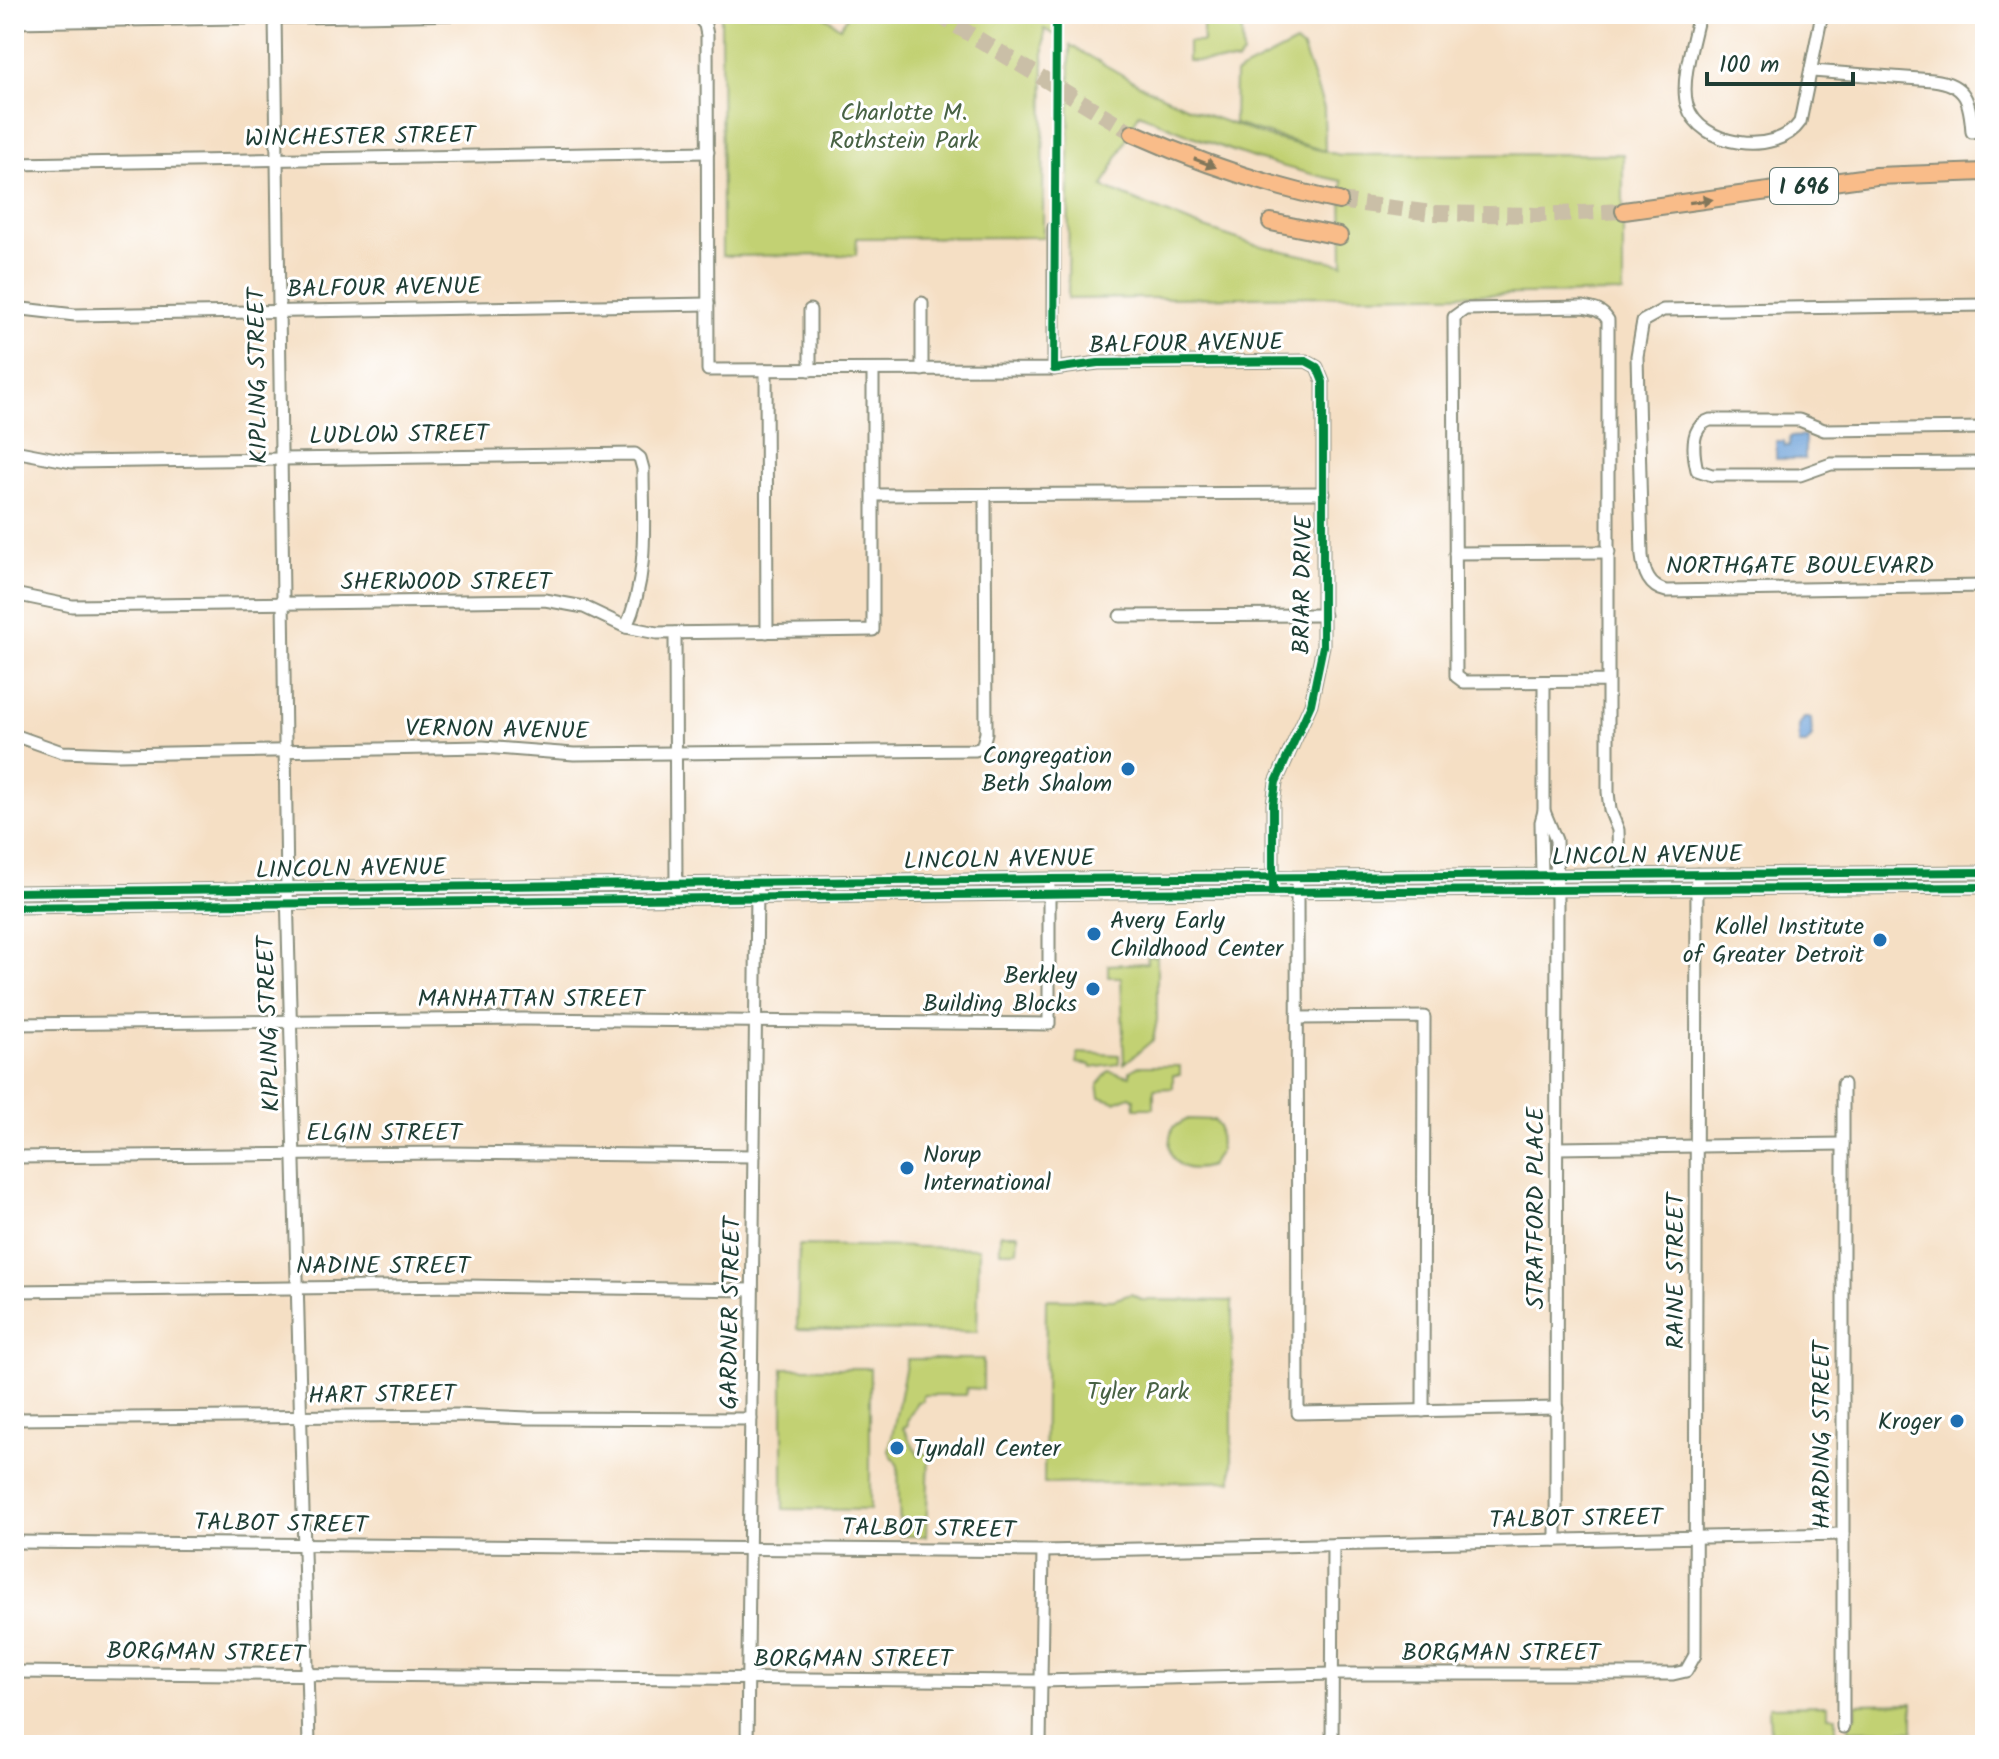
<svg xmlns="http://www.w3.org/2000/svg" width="1999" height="1759" font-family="Kalam,sans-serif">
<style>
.green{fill:#c2d173;stroke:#708754;stroke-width:2;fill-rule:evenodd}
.water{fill:#6ca0d8;stroke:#466e86;stroke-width:2}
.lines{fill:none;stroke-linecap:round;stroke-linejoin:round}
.highway-tunnel{stroke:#cabfa7;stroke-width:16;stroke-dasharray:16 8;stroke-linecap:butt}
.minor-casing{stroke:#8a8e7c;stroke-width:15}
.highway-casing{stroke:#8a8e7c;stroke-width:20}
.minor{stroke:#fff;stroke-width:11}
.highway{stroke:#f9bc89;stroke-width:16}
.cycleway-casing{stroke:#fff;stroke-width:13}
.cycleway{stroke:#00873e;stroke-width:8}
.oneway{fill:#81765a}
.poi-dot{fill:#1f6fb2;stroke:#fff;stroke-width:3}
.labels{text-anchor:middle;stroke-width:6;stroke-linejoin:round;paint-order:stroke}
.shield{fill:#fff;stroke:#627771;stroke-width:2}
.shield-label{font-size:22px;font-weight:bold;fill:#1f3d34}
.park-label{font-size:24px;fill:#486244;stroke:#fff}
.street-label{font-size:24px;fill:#1f3d34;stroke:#fff}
.poi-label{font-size:24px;fill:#1f3d34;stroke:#fff;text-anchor:end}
</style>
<rect width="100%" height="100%" fill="#fff"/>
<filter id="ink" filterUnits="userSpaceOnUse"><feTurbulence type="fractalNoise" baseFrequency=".0125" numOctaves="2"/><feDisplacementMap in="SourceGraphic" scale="16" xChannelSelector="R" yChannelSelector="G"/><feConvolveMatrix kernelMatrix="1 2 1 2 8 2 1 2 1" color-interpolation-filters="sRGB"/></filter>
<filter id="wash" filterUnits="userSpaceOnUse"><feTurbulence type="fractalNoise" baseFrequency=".006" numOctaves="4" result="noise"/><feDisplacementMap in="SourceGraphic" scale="32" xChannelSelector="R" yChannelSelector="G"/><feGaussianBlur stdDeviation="1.8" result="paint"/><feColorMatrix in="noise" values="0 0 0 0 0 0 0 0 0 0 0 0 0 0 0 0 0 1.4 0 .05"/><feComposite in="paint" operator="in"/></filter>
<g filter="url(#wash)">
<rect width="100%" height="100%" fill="#f5dfc4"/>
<g class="green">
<polygon points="721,14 821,14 840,27 849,14 1052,14 1058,36 1044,29 1043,237 857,238 856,255 722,256"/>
<polygon points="1203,14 1241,14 1243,55 1237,62 1188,61 1188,42 1203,42"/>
<polygon points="1296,43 1303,49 1324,108 1325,151 1234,124 1235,74"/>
<path d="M1070,45l72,41 59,27 67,24 72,18 283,-1v139l-555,6zM1139,113c66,31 132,53 203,68l1,83 -91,-20 -59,-20 -90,-37z"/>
<polygon points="1147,956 1157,956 1157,1020 1153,1040 1124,1064 1121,977 1108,977 1108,965 1147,963"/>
<polygon points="1078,1053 1119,1055 1119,1064 1092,1068 1091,1065 1077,1063"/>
<polygon points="1139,1066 1180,1066 1180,1075 1173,1075 1173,1088 1154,1089 1154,1108 1135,1108 1134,1099 1130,1096 1115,1102 1100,1097 1098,1084 1109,1071 1130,1076 1130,1071"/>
<path d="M1188,1119l26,1 5,6 1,25 -10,15c-31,10 -48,-9 -37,-39z"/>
<polygon points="1000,1234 1018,1234 1017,1251 1000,1251"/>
<polygon points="799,1245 979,1248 977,1332 797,1329"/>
<polygon points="1131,1294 1142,1300 1232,1301 1232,1481 1044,1484 1046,1299 1113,1300"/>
<polygon points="907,1359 983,1359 983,1389 967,1388 966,1395 923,1395 923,1401 917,1402 907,1421 908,1425 903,1428 919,1456 927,1452 929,1456 926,1536 900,1536 898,1466 889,1451"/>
<polygon points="783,1368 870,1368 870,1510 783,1509"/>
<polygon points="1913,1703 1913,1731 1849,1730 1849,1716 1856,1716 1856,1704"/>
<polygon points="1828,1705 1828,1716 1836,1716 1836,1731 1770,1732 1769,1706"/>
</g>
<g class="water">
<polygon points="1805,436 1805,459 1776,459 1776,441 1784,441 1785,446 1789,446 1790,437"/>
<polygon points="1804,718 1811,718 1812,737 1806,744 1799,744 1799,725"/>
</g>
</g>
<g filter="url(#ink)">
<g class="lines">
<g class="highway-tunnel">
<polyline points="937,14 1133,133"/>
<polyline points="1339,201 1432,213 1537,215 1624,211"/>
</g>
<g class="minor-casing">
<g id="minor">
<polyline points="275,14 287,889 309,1745"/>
<polyline points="696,14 705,25 707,35 708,370 1054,369 1098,363 1306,361 1317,367 1323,382 1323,646 1311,704 1276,782 1273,804 1273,881"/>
<path d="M1699,14c-5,25 -19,67 -12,91 12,42 89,52 113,17l22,-108"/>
<polyline points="14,22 468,14"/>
<path d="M1812,71l121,9c34,4 37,22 39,52"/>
<polyline points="14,164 708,152"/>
<polyline points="1054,227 1054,369"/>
<polyline points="922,303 922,370"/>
<path d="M1985,305l-322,5 -20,11 -6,35 5,200c2,17 7,31 24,35l319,-5"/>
<polyline points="14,308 75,315 708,304"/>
<polyline points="810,310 810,370"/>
<polyline points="766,370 767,632"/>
<path d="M1985,428l-161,2 -25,-10h-89c-21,7 -17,33 -13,50l15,5h88l31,-11 154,-1"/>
<path d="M14,451l58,11 563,-8 5,4 3,11c0,54 6,107 -17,158"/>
<polyline points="874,495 1324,493"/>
<polyline points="1455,553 1609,552"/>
<polyline points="14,594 72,606 545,600 584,607 626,627 657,633 873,630 873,370"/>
<polyline points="1120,616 1324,615"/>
<polyline points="675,633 676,888"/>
<path d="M1608,681l-144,1 -8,-6 -2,-359 11,-8 118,-2c11,2 19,3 25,13v472l2,18 8,20 1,32"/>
<polyline points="1544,682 1544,811 1541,822 1542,876 1546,880"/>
<polyline points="14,735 62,752 118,754 483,747 574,754 975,750 982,748 986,733 985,495"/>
<polyline points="1544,811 1556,840 1557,901 1556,1540"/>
<polyline points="1297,885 1298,1413 1557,1408"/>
<polyline points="14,892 1049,879 1985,872"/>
<polyline points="14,907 1110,893 1985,887"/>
<polyline points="1298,1018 1424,1017 1423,1411"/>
<polyline points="14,1024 523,1019 1049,1024 1049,887"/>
<polyline points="1843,1084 1843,1727"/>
<polyline points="1557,1148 1843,1144"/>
<polyline points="14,1157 448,1153 754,1156"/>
<polyline points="14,1291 465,1286 752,1290"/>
<polyline points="14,1419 457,1415 528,1418 751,1419"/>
<polyline points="14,1542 1043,1551 1843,1534"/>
<polyline points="14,1672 1041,1681 1332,1674 1673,1674 1686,1671 1695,1655 1697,874"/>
<polyline points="747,1745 757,891"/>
<polyline points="1040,1745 1043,1551"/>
<polyline points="1332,1745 1333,1545"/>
</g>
</g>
<g class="highway-casing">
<g id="highway">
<path d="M1133,133c67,30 134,53 206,68"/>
<polyline points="1624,211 1876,176 1985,172"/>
<polyline points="1271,222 1339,236"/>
</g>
</g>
<use href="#minor" class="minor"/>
<use href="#highway" class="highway"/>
<g class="cycleway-casing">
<g id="cycleway">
<polyline points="1056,14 1054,369 1098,363 1306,361 1317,367 1323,382 1323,646 1311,704 1276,782 1273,804 1273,888"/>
<polyline points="14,892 1049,879 1985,872"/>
<polyline points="14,907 1110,893 1985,887"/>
</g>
</g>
<use href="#cycleway" class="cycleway"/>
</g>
<defs><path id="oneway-solid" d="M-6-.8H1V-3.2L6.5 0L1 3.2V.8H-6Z" transform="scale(2)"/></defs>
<g class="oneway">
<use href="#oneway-solid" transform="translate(1205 163) rotate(21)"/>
<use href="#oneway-solid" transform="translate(1701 201) rotate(-8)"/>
</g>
</g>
<g class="poi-dot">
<circle cx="1128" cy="769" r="8"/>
<circle cx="1094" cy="934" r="8"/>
<circle cx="1880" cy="940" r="8"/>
<circle cx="1093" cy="989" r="8"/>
<circle cx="907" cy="1168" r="8"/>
<circle cx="1957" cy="1421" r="8"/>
<circle cx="897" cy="1448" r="8"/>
</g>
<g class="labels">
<rect class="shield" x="1770" y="168" width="68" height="36" rx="6"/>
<g class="shield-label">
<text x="1804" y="194">I 696</text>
</g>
<g class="park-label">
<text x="904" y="120">Charlotte M.<tspan x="904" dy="28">Rothstein Park</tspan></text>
<text x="1138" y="1399">Tyler Park</text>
</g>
<g class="street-label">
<text transform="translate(360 136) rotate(-1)" y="8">WINCHESTER STREET</text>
<text transform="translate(384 287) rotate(-1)" y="8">BALFOUR AVENUE</text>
<text transform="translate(1186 343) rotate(-1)" y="8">BALFOUR AVENUE</text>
<text transform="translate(257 376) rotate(-91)" y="8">KIPLING STREET</text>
<text transform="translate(399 434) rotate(-1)" y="8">LUDLOW STREET</text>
<text x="1800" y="573">NORTHGATE BOULEVARD</text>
<text x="446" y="589">SHERWOOD STREET</text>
<text transform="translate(1302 585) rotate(-89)" y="8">BRIAR DRIVE</text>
<text transform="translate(497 729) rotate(1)" y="8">VERNON AVENUE</text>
<text transform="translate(1647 855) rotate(-1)" y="8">LINCOLN AVENUE</text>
<text transform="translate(999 859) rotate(-1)" y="8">LINCOLN AVENUE</text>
<text transform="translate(351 868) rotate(-1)" y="8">LINCOLN AVENUE</text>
<text x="531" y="1006">MANHATTAN STREET</text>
<text transform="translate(268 1024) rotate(-92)" y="8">KIPLING STREET</text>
<text x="384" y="1140">ELGIN STREET</text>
<text transform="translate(1535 1208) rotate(-90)" y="8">STRATFORD PLACE</text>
<text x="383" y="1273">NADINE STREET</text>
<text transform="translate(1675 1271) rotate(-90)" y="8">RAINE STREET</text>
<text transform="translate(730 1313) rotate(-89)" y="8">GARDNER STREET</text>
<text transform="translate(382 1394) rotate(-1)" y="8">HART STREET</text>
<text transform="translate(1821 1435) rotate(-90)" y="8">HARDING STREET</text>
<text transform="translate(1576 1518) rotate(-1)" y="8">TALBOT STREET</text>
<text transform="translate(281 1523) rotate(1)" y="8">TALBOT STREET</text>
<text transform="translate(929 1528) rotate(1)" y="8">TALBOT STREET</text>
<text transform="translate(206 1652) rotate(1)" y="8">BORGMAN STREET</text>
<text x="1501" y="1660">BORGMAN STREET</text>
<text x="853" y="1666">BORGMAN STREET</text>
</g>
<g class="poi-label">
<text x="1112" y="763">Congregation<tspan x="1112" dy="28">Beth Shalom</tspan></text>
<text x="1110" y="928" text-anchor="start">Avery Early<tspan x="1110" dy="28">Childhood Center</tspan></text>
<text x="1864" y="934">Kollel Institute<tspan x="1864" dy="28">of Greater Detroit</tspan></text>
<text x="1077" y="983">Berkley<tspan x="1077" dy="28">Building Blocks</tspan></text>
<text x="923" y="1162" text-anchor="start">Norup<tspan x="923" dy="28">International</tspan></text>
<text x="1941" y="1429">Kroger</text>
<text x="913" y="1456" text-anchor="start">Tyndall Center</text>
</g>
</g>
<rect width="1999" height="1759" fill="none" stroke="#fff" stroke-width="48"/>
<path d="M1707 72v12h146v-12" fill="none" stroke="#1f3d34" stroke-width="4"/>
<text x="1719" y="72" font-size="24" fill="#1f3d34" stroke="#ffffff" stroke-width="6" paint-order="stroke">100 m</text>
</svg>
